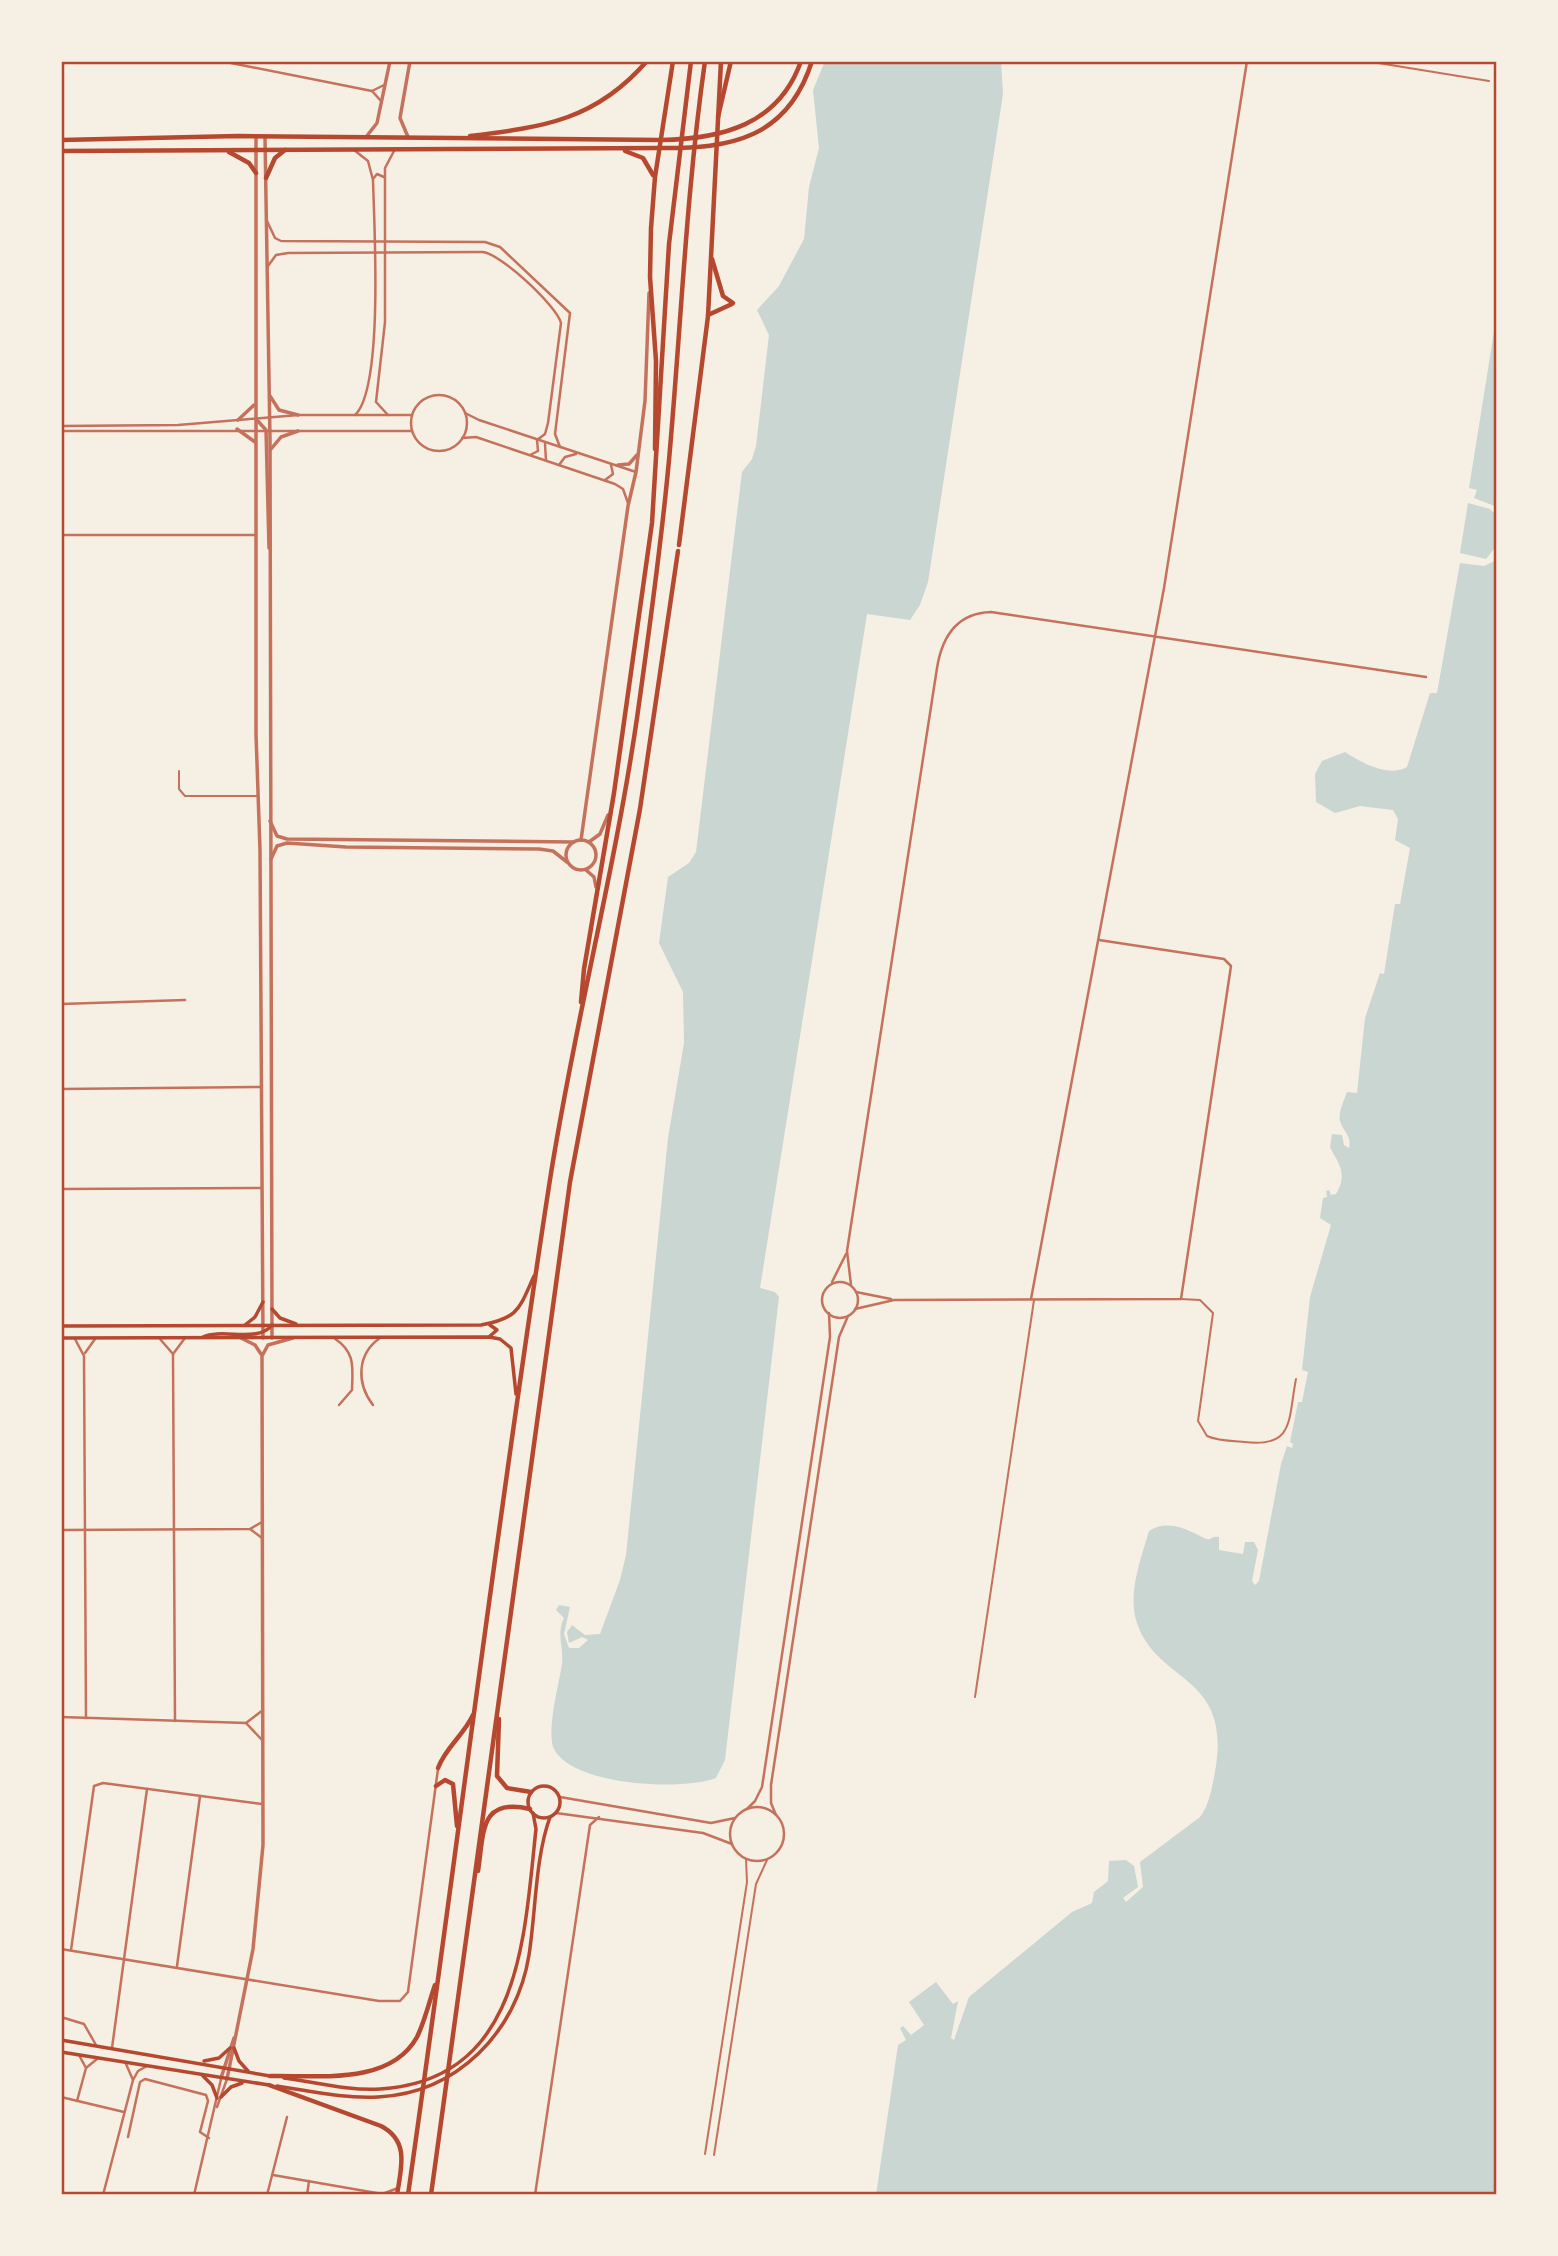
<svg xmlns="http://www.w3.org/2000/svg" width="1558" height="2256" font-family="'Golos Text',sans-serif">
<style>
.water{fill:#c9d6d2}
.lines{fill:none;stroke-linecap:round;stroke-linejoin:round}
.service{stroke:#c5725c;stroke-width:2}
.minor{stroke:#c5725c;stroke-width:2.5}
.tertiary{stroke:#c5725c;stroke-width:3.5}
.secondary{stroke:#b5482f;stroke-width:3.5}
.primary{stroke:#b5482f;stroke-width:4.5}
.trunk{stroke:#b5482f;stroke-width:4.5}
.neatline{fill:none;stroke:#b5482f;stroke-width:2.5}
</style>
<rect width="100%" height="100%" fill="#f6efe4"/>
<g class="water">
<path d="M825,61h176l2,33 -75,488 -8,23 -10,15 -43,-6 -107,674 15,4 4,5 -54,463 -9,18c-34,13 -143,8 -162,-29 -8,-17 5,-65 8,-85 2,-17 -6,-30 2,-46l-8,-8 3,-5 11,2 -6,27 5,14h10l9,-8 -6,-3 -13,6 -2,-11 5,-7 13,10 15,-1 20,-54 6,-25 42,-417 16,-95 -1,-51 -24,-49 9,-66 21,-14 7,-11 46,-380 10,-13 4,-13 13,-111 -12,-25 22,-24 25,-47 5,-52 10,-39 -6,-58z"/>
<polygon points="1497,313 1497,507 1474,498 1477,490 1469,488"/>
<polygon points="1468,503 1490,509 1497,516 1497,545 1486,559 1460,553"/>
<path d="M1497,560v1635h-621l22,-150 8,-5 -6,-12 3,-2 8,9 13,-10 -15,-23 27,-20 17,22 5,-3 -7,37 3,2 15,-43 103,-85 20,-9 2,-11 14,-11 1,-20 17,-1 8,6 4,21 -15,11 3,4 17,-15 -3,-25 60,-45c10,-12 13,-35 16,-51 14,-94 -61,-82 -80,-146 -8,-29 5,-61 13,-89 18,-12 38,-2 55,7 8,4 6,-3 15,-1v13l24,4 2,-12h9l4,8 -6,31 3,4 4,-4 22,-117 6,-18 5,2 1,-4 -3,-2 8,-40h4l6,-30 -6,-2 8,-73 21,-72 -11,-7 3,-20 4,-1 -1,-6 3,-1 2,5 5,-1c12,-21 3,-29 -6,-47l2,-13 10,1 2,10 5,3c3,-13 -6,-16 -9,-27 -2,-9 4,-20 7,-29l10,1 8,-75 15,-45 4,1 11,-70h5l10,-56 -15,-8 3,-21 -5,-9 -33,-4 -25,7 -19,-11 -1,-28 7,-13 23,-9c15,10 44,26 62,15l23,-74h7l23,-130 24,3z"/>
</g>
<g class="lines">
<g class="service">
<polyline points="1366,61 1489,81"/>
<polyline points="179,771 179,789 185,796 257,796"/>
<path d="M1181,1299l19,1 13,13 -15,108 9,15c11,5 25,5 38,6 50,6 43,-23 51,-63"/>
<polyline points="975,1697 1034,1300"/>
<polyline points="705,2154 747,1882 746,1859"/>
<polyline points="714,2155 756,1884 767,1860"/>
</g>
<g class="minor">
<polyline points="221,61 372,91 381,101"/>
<polyline points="372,91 384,85"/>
<path d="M354,150l14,11 5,19c1,43 11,208 -18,235"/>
<polyline points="373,179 377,174 384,177"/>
<polyline points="267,221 275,238 281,241 485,242 500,247 570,313 555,434 560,447"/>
<path d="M268,266l8,-11 12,-2 194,-1c17,0 75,54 79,71l-13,100 -3,11 -8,6 1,11 -8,4"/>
<circle cx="439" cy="423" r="28"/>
<polyline points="465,413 479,420 636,472"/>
<polyline points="388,415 376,402 385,322 385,168 394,151"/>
<polyline points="61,426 178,425 298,415 412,415"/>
<polyline points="61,431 412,431"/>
<polyline points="462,438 476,437 615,484 623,489 628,503"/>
<polyline points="545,444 546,460"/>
<polyline points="559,465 565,457 576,454"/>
<polyline points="605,480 613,474 611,465"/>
<polyline points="61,535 256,535"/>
<polyline points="61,1004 185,1000"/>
<polyline points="61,1089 261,1087"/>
<polyline points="61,1189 261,1188"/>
<polyline points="832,1282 846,1254"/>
<circle cx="840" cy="1300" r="18"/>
<path d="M851,1285l-4,-34 90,-583c5,-31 19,-55 54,-56l435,65"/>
<polyline points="856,1292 891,1299"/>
<polyline points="1031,1299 1164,588 1247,61"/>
<polyline points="855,1309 894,1300 1181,1299 1231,966 1224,959 1099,940"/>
<path d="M334,1338c21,14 19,27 18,52l-13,15"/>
<polyline points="75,1339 84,1356 86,1718"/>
<polyline points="160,1339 173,1354"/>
<polyline points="85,1353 95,1339"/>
<path d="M373,1405c-17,-22 -16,-51 7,-67"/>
<polyline points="250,1529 262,1538"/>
<polyline points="61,1530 250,1529 262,1522"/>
<polyline points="61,1717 246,1723 263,1710"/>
<polyline points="175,1721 173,1354 185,1338"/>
<polyline points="246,1723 263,1741"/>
<polyline points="560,1797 711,1823 735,1818"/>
<circle cx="757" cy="1834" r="27"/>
<polyline points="747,1809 755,1801 762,1787 830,1337 829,1313"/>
<polyline points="61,1811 61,1821"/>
<polyline points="556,1813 703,1833 732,1844"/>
<polyline points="776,1815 771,1803 771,1785 839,1337 848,1316"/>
<polyline points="61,1949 379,2001 400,2001 408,1992 438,1769"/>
<polyline points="71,1950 94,1786 103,1783 262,1804"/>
<polyline points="177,1966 200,1796"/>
<polyline points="61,2017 84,2024 96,2045"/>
<polyline points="112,2048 147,1789"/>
<polyline points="79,2055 86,2068"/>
<polyline points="126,2064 133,2080"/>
<polyline points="61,2097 124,2112"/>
<polyline points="77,2101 86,2068 97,2059"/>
<polyline points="217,2107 227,2079"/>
<polyline points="128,2137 140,2082 145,2079 206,2095 208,2101 200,2132 209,2138"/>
<polyline points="273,2175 388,2195"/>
<polyline points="385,2193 398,2188"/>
<polyline points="103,2195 133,2080 138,2071 147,2066"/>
<polyline points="194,2195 221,2079"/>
<polyline points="267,2195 287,2117"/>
<polyline points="307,2195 309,2181"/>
<polyline points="535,2195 590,1825 599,1817"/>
</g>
<g class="tertiary">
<polyline points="256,137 256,734 260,850 263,1338"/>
<polyline points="366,137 377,123 390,61"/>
<polyline points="408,137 400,118 410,61"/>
<polyline points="265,138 270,439 272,1338"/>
<polyline points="270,396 279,410 298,415"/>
<polyline points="256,419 266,430 269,548"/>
<polyline points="238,420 254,405"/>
<polyline points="237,429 255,442"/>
<polyline points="271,449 281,437 298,431"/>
<polyline points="618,465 629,464 637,455"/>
<polyline points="270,821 277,836 287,839 574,842"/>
<polyline points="581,840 628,506 636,472 645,401 649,293"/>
<circle cx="581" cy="855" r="15"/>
<polyline points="589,842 600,834 608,815"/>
<polyline points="271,859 277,846 287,843 346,847 539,849 553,851 567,862"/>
<polyline points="586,870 594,877 596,887"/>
<polyline points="241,1338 255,1345 261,1354"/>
<polyline points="221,2078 234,2038"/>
<polyline points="227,2079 253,1949 263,1845 262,1356 268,1345 293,1338"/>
</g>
<g class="secondary">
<polyline points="272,1309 280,1318 296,1324"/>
<polyline points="245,1325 255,1317 263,1302"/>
<polyline points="490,1325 497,1330 490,1336"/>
<path d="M61,1326l420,-1c38,-7 38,-16 53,-49"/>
<path d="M203,1337c19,-9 56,6 69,-12"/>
<polyline points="61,1338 489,1337 500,1339 511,1348 516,1394"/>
<circle cx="544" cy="1802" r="16"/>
<polyline points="61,2040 270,2076"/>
<polyline points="234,2048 239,2061 248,2071"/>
<polyline points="61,2052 269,2085"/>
<polyline points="204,2061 219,2058 230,2048"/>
<polyline points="203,2076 212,2085 217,2098"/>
<path d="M284,2078c31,4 64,13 96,11 142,-9 144,-152 156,-260l-3,-16"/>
<path d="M277,2086c33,5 68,13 101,11 80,-4 139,-66 151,-142 7,-45 6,-96 21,-138"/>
<polyline points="221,2097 231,2087 242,2083"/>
</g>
<g class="primary">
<path d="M470,136c74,-9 126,-16 177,-75"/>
<polyline points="61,140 238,136 661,140"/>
<polyline points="61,151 659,148"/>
<polyline points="625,151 643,158 653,175"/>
<polyline points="229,152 249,163 256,173"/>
<polyline points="266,178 275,158 285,150"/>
<polyline points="655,449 656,361 650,277 651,228 655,177 673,61"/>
<polyline points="581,1002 584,969 614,793 652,523 669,244 691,61"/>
</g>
<g class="trunk">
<polyline points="718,117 731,61"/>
<path d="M661,140c60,-1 118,-15 140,-79"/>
<path d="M659,148c72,1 129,-10 153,-87"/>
<polyline points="712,259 723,296 733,303"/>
<polyline points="708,315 732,304"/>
<polyline points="679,545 708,316 721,61"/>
<polyline points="499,1719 497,1776 507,1788 531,1792"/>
<path d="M438,1768c8,-21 25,-32 35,-53"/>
<polyline points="436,1786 445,1780 453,1784 457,1826"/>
<path d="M478,1871c6,-38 1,-74 52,-62"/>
<path d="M270,2076c47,-1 120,10 147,-39 8,-16 12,-35 18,-52"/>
<path d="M269,2085l112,41c29,15 20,42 16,69"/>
<path d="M408,2195c48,-336 89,-673 141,-1009 24,-157 65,-310 88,-468 12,-85 24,-171 32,-258 12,-133 17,-266 36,-399"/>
<polyline points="431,2195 570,1182 640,809 678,551"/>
</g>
</g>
<rect width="1558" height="2256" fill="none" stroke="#f6efe4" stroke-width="126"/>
<rect x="63" y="63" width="1432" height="2130" class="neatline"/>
</svg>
